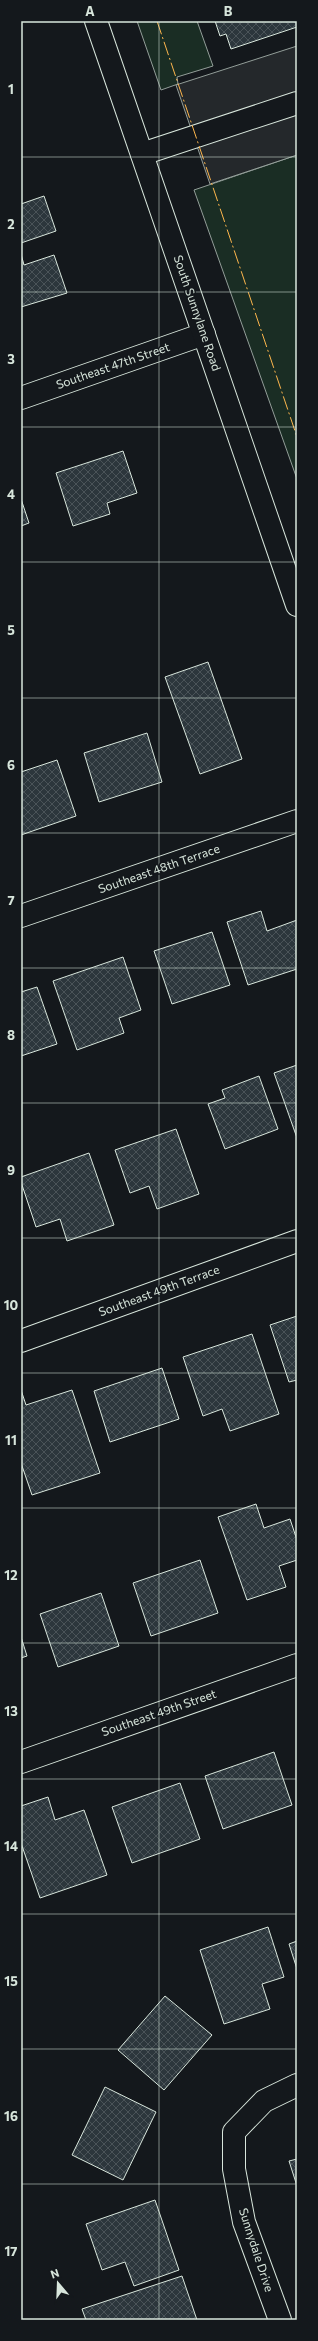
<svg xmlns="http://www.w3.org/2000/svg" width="318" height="2341" font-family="Commissioner,sans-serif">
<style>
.grass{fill:#1a2d24;stroke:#939e99}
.parking{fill:#24282b;stroke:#939e99}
.building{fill:url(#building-cross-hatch);stroke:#d8e6dc}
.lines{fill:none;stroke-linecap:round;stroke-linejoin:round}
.minor-casing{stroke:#d8e6dc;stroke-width:24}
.major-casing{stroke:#d8e6dc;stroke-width:24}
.minor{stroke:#14181c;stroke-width:22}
.major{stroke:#14181c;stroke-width:22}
.power{stroke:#ffb74d;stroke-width:1;stroke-dasharray:14 3 2 3;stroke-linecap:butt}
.grid{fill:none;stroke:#d8e6dc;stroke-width:1;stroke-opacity:0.55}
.labels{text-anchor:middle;stroke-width:3;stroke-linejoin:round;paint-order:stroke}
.street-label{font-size:12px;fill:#d8e6dc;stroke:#14181c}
.neatline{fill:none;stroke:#d8e6dc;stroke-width:1.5}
.grid-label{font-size:13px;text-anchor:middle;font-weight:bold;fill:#d8e6dc}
</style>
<defs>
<pattern id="building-cross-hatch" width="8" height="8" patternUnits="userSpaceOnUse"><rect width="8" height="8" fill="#2c363c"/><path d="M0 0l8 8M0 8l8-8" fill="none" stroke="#4a5358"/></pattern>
</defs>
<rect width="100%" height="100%" fill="#14181c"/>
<g class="grass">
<polygon points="137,21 197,21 213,66 177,77 178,84 161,90"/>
<polygon points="297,155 297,479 194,190"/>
</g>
<polygon class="parking" points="297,46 297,155 210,184 176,85"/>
<g class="building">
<polygon points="215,21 297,21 297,27 231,49 226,34 220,36"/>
<polygon points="44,196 56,231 21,243 21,204"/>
<polygon points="21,254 24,265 54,255 67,293 21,307"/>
<polygon points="123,451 137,493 107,503 110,514 73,526 56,473"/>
<polygon points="21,499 29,523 21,526"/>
<polygon points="208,662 242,759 200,774 165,677"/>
<polygon points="147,733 162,782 99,802 84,753"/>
<polygon points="57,760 76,816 21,835 21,772"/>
<polygon points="261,911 267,931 297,920 297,969 248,985 227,922"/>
<polygon points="212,932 230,985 172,1004 154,951"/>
<polygon points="123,957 141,1010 119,1018 124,1033 77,1050 53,981"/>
<polygon points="37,987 57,1044 21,1056 21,992"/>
<polygon points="297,1065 297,1138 274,1073"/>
<polygon points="259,1076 278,1129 225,1149 208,1104 225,1098 222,1090"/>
<polygon points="176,1129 199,1194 157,1209 149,1186 130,1193 115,1150"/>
<polygon points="89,1153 114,1225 67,1241 60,1219 36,1227 21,1182 21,1177"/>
<polygon points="297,1316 297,1380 289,1382 270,1325"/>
<polygon points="252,1334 279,1414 230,1431 222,1409 203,1416 183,1357"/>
<polygon points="162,1368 179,1419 110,1442 94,1391"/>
<polygon points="21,1390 26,1405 72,1390 100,1473 32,1495 21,1463"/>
<polygon points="256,1504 264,1528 290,1519 297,1540 297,1560 279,1566 286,1587 247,1600 218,1517"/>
<polygon points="200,1560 218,1613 151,1636 133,1583"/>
<polygon points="101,1593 119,1646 58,1667 40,1614"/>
<polygon points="21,1637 27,1656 21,1658"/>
<polygon points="274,1752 292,1805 223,1829 205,1776"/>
<polygon points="180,1783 200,1839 132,1863 112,1807"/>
<polygon points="48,1797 55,1820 84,1810 107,1875 40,1898 21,1843 21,1806"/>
<polygon points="268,1927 284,1977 262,1984 270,2009 224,2024 200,1950"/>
<polygon points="297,1941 297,1969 289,1944"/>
<polygon points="165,1996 212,2035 164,2090 118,2050"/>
<polygon points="105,2087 156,2112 123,2180 72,2155"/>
<polygon points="297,2159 297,2186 289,2161"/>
<polygon points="155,2200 179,2270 134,2286 125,2262 102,2270 86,2224"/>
<polygon points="182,2276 197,2320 86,2320 82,2309"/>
</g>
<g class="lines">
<g class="minor-casing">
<g id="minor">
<polyline points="142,154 297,103"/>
<polyline points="21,398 204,334"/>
<polyline points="21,916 297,821"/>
<polyline points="21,1341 297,1241"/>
<polyline points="21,1762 297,1665"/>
<polyline points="280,2320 244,2222 234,2169 234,2132 264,2101 297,2085"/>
</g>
</g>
<g class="major-casing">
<polyline id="major" points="96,21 297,605"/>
</g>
<use href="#minor" class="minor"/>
<use href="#major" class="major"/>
<polyline class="power" points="157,21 297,437"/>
</g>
<path class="grid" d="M159,21v2299M21,157h276M21,292h276M21,427h276M21,562h276M21,698h276M21,833h276M21,968h276M21,1103h276M21,1238h276M21,1373h276M21,1508h276M21,1643h276M21,1779h276M21,1914h276M21,2049h276M21,2184h276"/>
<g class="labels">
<g class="street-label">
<text transform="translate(197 313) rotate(71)" y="4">South Sunnylane Road</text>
<text transform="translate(113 366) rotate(-19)" y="4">Southeast 47th Street</text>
<text transform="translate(159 869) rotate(-19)" y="4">Southeast 48th Terrace</text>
<text transform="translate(159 1291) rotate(-20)" y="4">Southeast 49th Terrace</text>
<text transform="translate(159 1713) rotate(-19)" y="4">Southeast 49th Street</text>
<text transform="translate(256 2250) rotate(72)" y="4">Sunnydale Drive</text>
</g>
</g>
<rect width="318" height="2341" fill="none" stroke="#14181c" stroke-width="44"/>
<g transform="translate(58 2283) rotate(341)" stroke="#14181c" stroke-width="3" paint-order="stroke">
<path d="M0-3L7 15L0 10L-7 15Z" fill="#d8e6dc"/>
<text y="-6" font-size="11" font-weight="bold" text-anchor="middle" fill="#d8e6dc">N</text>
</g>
<rect x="22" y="22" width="274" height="2297" class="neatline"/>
<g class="grid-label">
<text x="90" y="16">A</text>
<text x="228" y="16">B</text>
<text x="11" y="94">1</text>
<text x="11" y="229">2</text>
<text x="11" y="364">3</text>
<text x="11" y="499">4</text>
<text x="11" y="635">5</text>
<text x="11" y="770">6</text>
<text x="11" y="905">7</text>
<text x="11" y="1040">8</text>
<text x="11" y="1175">9</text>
<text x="11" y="1310">10</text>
<text x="11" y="1445">11</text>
<text x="11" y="1580">12</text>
<text x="11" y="1716">13</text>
<text x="11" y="1851">14</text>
<text x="11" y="1986">15</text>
<text x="11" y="2121">16</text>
<text x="11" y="2256">17</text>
</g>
</svg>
